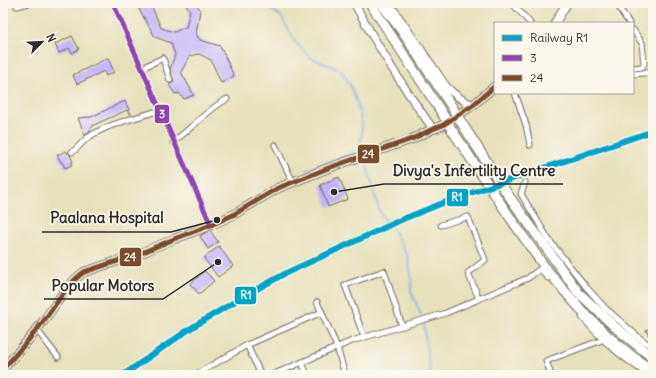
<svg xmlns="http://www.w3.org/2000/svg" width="656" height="378" font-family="Delius,sans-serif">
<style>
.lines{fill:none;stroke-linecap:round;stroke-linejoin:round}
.stream{stroke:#74b0e6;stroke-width:1.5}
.building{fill:#c2b3fa}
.street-casing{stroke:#6d6a5d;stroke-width:7}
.secondary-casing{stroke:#6d6a5d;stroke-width:9}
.primary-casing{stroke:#6d6a5d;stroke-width:10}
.highway-casing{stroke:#6d6a5d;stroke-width:11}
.street{stroke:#fff;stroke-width:5}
.secondary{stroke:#fff;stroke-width:7}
.primary{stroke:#fff;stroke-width:8}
.highway{stroke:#fff;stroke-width:9}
.highway-bridge-casing{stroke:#6d6a5d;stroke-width:11;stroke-linecap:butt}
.highway-bridge{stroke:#fff;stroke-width:9}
.bus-1-casing{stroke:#fbf7ec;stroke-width:8}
.bus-2-casing{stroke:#fbf7ec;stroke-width:8}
.bus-1{stroke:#8e44ad;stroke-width:5}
.bus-2{stroke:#7a4b2a;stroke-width:5}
.rail-1-casing{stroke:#fbf7ec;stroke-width:9}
.rail-1{stroke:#02a3c6;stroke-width:6}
.leader{fill:none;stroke:#2b2b2b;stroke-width:1.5}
.callout-dot{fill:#2b2b2b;stroke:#fbf7ec;stroke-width:1.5}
.callout-label{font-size:15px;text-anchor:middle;font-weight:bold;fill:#2b2b2b;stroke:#fbf7ec;stroke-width:3.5;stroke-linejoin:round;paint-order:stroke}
.line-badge{stroke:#fbf7ec;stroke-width:1.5}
.badge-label{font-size:11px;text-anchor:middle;font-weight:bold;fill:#fff}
</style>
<rect width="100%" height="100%" fill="#fbf7ec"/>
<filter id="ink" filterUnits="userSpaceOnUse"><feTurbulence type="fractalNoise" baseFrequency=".025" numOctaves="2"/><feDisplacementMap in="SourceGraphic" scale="8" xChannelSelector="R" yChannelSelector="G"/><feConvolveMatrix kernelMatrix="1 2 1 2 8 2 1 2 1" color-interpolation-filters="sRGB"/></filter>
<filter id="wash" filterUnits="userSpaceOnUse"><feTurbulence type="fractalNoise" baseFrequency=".012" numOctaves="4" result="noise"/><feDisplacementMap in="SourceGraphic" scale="16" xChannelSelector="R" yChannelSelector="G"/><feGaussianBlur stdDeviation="0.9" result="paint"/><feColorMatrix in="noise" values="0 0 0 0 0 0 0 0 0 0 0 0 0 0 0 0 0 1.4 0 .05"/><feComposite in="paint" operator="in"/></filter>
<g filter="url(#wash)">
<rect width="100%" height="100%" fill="#e7e0bb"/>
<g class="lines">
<g class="stream">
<polyline points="261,3 281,16 295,42 311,58 341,70 350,85 357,103 362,124 361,148 363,153"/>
<polyline points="365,159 380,213 386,221"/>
<polyline points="307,170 335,160 361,149"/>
<polyline points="392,228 408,257 412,280 411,291 421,315"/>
<polyline points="424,324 427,353 431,375"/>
</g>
</g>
<g id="blocks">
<g class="building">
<polygon points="150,3 161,28 174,32 186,27 190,11 185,3 196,3 200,10 196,34 200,40 220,46 234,76 221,83 211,60 199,54 190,56 181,72 194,95 184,99 179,93 175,94 169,85 174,82 170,69 175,55 171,43 155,37 139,9"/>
<polygon points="72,36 79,49 72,53 69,48 59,53 55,44"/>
<polygon points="108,58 114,72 106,76 104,71 77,84 73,75"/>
<polygon points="125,101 131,114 129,114 127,110 94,125 85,136 78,118 91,117"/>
<polygon points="66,151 67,153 69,153 73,162 71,163 72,165 65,168 62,162 61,162 57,155"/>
<polygon points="339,177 348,199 328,207 320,185"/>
<polygon points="210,230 218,242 208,249 200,236"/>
<polygon points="219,246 233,266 218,277 204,258"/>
<polygon points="205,271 214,281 199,294 190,284"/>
<polygon points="652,326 653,334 649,336 646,330"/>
</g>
</g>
</g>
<g filter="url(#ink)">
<use href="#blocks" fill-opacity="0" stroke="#6d6a5d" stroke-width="1"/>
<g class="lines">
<g class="street-casing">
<g id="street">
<polyline points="17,3 17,6 29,3"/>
<polyline points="113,3 211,225"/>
<polyline points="616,3 629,23"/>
<polyline points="513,4 530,23"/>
<polyline points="633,30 642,43 644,64 642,67 633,68"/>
<polyline points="142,68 163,58 170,80"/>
<polyline points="633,74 653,72"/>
<polyline points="515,93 526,125 530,145"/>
<path d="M173,142c18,-13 35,-33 54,-43"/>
<polyline points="275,145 293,182"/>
<path d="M72,152c7,-4 10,-11 17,-15 20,-14 48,-19 71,-27"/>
<polyline points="525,182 521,194 549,240 587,288 605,308 637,336 653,348"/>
<polyline points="441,225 468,217 485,260 468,273 479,299"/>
<polyline points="317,302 337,347 345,375"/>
<path d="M582,317c22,25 39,40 67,58"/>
<polyline points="36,329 58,357"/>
<polyline points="364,337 345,285 384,271 402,326"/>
<polyline points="247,345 261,375"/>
<polyline points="302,362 307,375"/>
<polyline points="195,375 247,345 322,312"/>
<polyline points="272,375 352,341 446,313 528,278 540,269 548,278"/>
<polyline points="551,375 546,361 602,340"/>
</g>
</g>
<g class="secondary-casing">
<g id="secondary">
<path d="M354,3c24,44 50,86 79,126"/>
<path d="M389,3l57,83c8,9 15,14 27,19"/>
</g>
</g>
<g class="primary-casing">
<g id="primary">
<polyline points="555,23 567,3"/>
<path d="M3,369c14,-16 29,-32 42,-50 12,-16 22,-35 39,-47l55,-18 35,-15 37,-14 22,-10 45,-27 53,-21 81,-28 21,-10 10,-4 30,-20 22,-19"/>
</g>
</g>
<g class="highway-casing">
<g id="highway">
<polyline points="370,3 442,113"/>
<polyline points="381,3 402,31 452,107"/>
<polyline points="463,125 506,192 578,292 615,327 653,358"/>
<polyline points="452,130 511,219 544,266 562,288 584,313 609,337 633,357 653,371"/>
</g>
</g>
<use href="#street" class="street"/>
<use href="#secondary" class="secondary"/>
<use href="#primary" class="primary"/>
<use href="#highway" class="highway"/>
<g class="highway-bridge-casing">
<g id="highway-bridge">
<polyline points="452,107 463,125"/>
<polyline points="442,113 452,130"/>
</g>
</g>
<use href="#highway-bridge" class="highway-bridge"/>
<g class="bus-1-casing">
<polyline id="bus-1" points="113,3 211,225"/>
</g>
<g class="bus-2-casing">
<path id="bus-2" d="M3,369c14,-16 29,-32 42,-50 12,-16 22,-35 39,-47l55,-18 35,-15 37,-14 22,-10 45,-27 53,-21 81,-28 21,-10 10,-4 30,-20 22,-19"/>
</g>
<use href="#bus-1" class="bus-1"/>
<use href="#bus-2" class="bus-2"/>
<g class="rail-1-casing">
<polyline id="rail-1" points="123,375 191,328 234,302 286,273 347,245 403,219 453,199 653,131"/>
</g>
<use href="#rail-1" class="rail-1"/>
</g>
</g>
<path class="leader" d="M334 192L384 184H563M217 220L171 232H42M218 262L163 299H44"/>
<g class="callout-dot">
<circle cx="334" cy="192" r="4"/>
<circle cx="217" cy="220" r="4"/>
<circle cx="218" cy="262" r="4"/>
</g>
<g class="callout-label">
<text x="474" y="176">Divya's Infertility Centre</text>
<text x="107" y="223">Paalana Hospital</text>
<text x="103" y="291">Popular Motors</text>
</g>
<g class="line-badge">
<rect x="154" y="104" width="16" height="20" rx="4" fill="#8e44ad"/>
<rect x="357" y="144" width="23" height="20" rx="4" fill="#7a4b2a"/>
<rect x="446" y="188" width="23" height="19" rx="4" fill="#02a3c6"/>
<rect x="119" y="247" width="23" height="20" rx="4" fill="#7a4b2a"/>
<rect x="234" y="286" width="23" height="19" rx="4" fill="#02a3c6"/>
</g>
<g class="badge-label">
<text x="162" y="118">3</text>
<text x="368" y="158">24</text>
<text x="457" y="201">R1</text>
<text x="130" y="261">24</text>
<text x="246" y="299">R1</text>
</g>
<rect width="656" height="378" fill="none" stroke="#fbf7ec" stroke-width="16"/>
<rect x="494" y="22" width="140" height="72" fill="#fbf7ec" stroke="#a8a59f"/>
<rect x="502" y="35" width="20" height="6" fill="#02a3c6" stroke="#a8a59f"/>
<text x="530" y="42" font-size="12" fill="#2b2b2b">Railway R1</text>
<rect x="502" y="55" width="20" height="6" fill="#8e44ad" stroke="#a8a59f"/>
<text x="530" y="62" font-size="12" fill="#2b2b2b">3</text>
<rect x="502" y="75" width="20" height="6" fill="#7a4b2a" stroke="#a8a59f"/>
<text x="530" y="82" font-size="12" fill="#2b2b2b">24</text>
<g transform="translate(42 42) rotate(66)" stroke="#fbf7ec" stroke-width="3" paint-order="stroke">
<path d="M0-3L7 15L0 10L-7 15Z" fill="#2b2b2b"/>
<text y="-6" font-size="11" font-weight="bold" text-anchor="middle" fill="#2b2b2b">N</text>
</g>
</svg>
